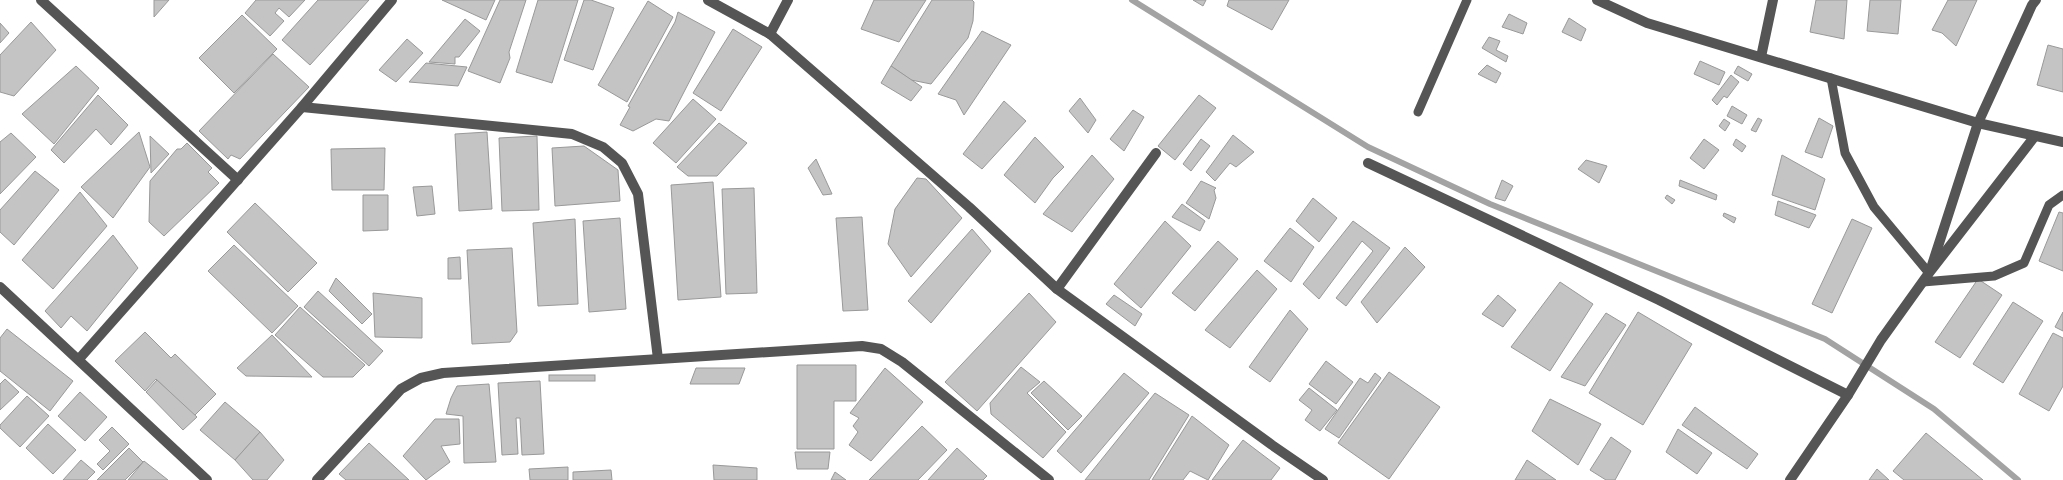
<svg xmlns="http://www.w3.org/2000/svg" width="2063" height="480" font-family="Quicksand,sans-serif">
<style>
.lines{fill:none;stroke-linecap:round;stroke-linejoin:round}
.stream{stroke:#a3a3a3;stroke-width:6}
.building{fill:#c4c4c4;stroke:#999}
.service{stroke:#555;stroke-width:9}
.minor{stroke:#555;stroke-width:10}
.tertiary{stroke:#555;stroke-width:10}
</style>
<rect width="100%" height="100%" fill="#fff"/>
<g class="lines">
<polyline class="stream" points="1132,0 1368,147 1490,204 1825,339 1934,409 2018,480"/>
</g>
<g class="building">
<polygon points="154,0 169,0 154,17"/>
<polygon points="256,0 305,0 289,17 279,8 275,13 284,21 270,36 245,13"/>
<polygon points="318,0 369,0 310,65 282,40"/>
<polygon points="442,0 495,0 486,20"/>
<polygon points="500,0 526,0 509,52 510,58 500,83 468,71"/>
<polygon points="538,0 578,0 552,83 516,72"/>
<polygon points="584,0 591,0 614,8 593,70 564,60"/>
<polygon points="874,0 926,0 899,42 861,29"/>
<polygon points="932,0 972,0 974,2 973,21 968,38 931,84 911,80 891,66"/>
<polygon points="1193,0 1206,0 1203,6"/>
<polygon points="1229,0 1289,0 1272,30 1227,6"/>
<polygon points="1816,0 1847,0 1844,39 1810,32"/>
<polygon points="1870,0 1901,0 1898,34 1867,31"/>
<polygon points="1948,0 1977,0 1956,46 1942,33 1932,30"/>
<polygon points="648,1 673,17 627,102 598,85"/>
<polygon points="678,12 715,32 669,121 656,119 633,131 620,125 630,107 628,106 675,22"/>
<polygon points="1509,14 1527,23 1523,34 1502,27"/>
<polygon points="242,15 277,49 234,93 199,58"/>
<polygon points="1569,18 1586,29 1581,41 1562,32"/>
<polygon points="465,19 480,31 459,57 455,57 455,64 429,62"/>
<polygon points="31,22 56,50 14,96 0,92 0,55"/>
<polygon points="0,23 9,33 0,43"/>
<polygon points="733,29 762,47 721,111 693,93"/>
<polygon points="982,31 1011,45 964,115 956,100 938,94"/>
<polygon points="1489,37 1500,41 1496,50 1508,56 1506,62 1482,48"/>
<polygon points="407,39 423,53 396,82 379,70"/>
<polygon points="2048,45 2063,49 2063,92 2037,85"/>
<polygon points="273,54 309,87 240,159 231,155 228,159 199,131"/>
<polygon points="1700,61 1725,72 1719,85 1694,74"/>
<polygon points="426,63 467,67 458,86 409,82"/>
<polygon points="1487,65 1501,73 1496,83 1478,74"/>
<polygon points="76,66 99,88 54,144 22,114"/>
<polygon points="891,66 922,87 911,101 881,83"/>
<polygon points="1738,66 1752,74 1748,81 1734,73"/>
<polygon points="1731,75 1739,82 1727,98 1724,96 1717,105 1712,100"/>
<polygon points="98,95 128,125 111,145 96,129 64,163 51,150"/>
<polygon points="1199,95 1216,108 1175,160 1158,146"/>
<polygon points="1080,98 1096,120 1088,133 1069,111"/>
<polygon points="693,99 716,119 676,163 653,143"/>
<polygon points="1004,101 1026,121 982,169 963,154"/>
<polygon points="1732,106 1747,115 1742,124 1727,116"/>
<polygon points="1133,110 1144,117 1124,151 1110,139"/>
<polygon points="1758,118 1762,120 1756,132 1751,130"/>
<polygon points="1819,118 1833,126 1822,158 1805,152"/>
<polygon points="1724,119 1730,123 1725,131 1719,126"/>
<polygon points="719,123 747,143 717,176 688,176 677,167"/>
<polygon points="139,132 150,167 113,218 81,187"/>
<polygon points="487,132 492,209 459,211 455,134"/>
<polygon points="11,133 36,157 0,194 0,142"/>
<polygon points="1233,135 1254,152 1236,167 1230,163 1215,181 1206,172"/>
<polygon points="150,136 169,154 151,173"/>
<polygon points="537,136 539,210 502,211 499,138"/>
<polygon points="1035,137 1064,167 1053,178 1035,203 1004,175"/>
<polygon points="1201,139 1210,146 1191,171 1183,164"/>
<polygon points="1704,139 1719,150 1704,169 1690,158"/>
<polygon points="1736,139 1746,146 1742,152 1733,145"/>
<polygon points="187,143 212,168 208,172 219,183 164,236 149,222 150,181 177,149 181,149"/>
<polygon points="584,146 618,170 620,201 555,206 552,148"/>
<polygon points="385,148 384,190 332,190 331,149"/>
<polygon points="1092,155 1114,179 1072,232 1043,214"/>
<polygon points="1782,155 1825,179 1815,210 1772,195"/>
<polygon points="816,159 832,194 823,195 808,168"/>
<polygon points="1586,160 1607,166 1599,183 1578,169"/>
<polygon points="35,171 59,190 14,245 0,232 0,210"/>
<polygon points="917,178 926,179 962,218 911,277 888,244 895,209"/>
<polygon points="1502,180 1513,186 1505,201 1495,198"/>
<polygon points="1680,180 1717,195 1716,200 1679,186"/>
<polygon points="1201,181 1216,188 1214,190 1216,198 1209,219 1186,203"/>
<polygon points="713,182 721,297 678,300 671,185"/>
<polygon points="432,186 435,214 417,216 413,187"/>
<polygon points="754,188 757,293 726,294 722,189"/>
<polygon points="80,192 107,226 53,289 22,260"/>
<polygon points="363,195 388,195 388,230 363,231"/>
<polygon points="1667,195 1675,200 1672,204 1665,198"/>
<polygon points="1313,198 1337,218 1319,242 1296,221"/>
<polygon points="1778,201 1816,215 1809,228 1775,215"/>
<polygon points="255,203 317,263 288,292 227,232"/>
<polygon points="1182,204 1205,221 1200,231 1172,217"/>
<polygon points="2059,212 2063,213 2063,271 2039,261"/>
<polygon points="1724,213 1736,218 1734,223 1723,216"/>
<polygon points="862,217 868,310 843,311 836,218"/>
<polygon points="620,218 626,309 589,312 583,221"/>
<polygon points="575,219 578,304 538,306 533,223"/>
<polygon points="1852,219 1872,228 1832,313 1812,304"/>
<polygon points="1165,221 1191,246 1141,308 1114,284"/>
<polygon points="1353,221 1390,248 1346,306 1336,298 1373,251 1362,241 1319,299 1303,284"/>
<polygon points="1290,228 1314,247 1291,282 1264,261"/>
<polygon points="972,229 991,251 931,323 908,301"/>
<polygon points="113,235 138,268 87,331 71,316 61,328 45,311"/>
<polygon points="1218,241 1238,259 1195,311 1172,293"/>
<polygon points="234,245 298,306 272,333 208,271"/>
<polygon points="1405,247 1425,267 1377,323 1361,302"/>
<polygon points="512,248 517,332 510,342 472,344 467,250"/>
<polygon points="460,257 461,279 448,279 448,258"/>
<polygon points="1257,270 1277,289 1230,348 1205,330"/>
<polygon points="336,278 372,314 362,324 329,291"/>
<polygon points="1978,279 2002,295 1960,358 1935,342"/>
<polygon points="1560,282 1593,304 1550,371 1511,347"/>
<polygon points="318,291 383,351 369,366 304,307"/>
<polygon points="373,293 422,298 422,338 375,337"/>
<polygon points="1029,293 1056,322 977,411 945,382"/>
<polygon points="1114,295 1142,314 1135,326 1106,304"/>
<polygon points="1498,295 1516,310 1503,327 1482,314"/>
<polygon points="2013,302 2043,321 2003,383 1973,364"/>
<polygon points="300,307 365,365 353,377 323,377 275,335"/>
<polygon points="1290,310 1308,329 1270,382 1249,367"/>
<polygon points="1638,312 1692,344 1643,425 1589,393"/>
<polygon points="2063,312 2063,331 2055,327"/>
<polygon points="1606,313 1626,325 1585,386 1561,377"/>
<polygon points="7,329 73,381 50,411 0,371 0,338"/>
<polygon points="145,332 171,358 175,354 216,394 194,416 156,379 145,391 115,361"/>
<polygon points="2053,333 2063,338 2063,386 2049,411 2019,394"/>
<polygon points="272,335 312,377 246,376 237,368"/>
<polygon points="1326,361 1353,382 1336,404 1309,384"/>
<polygon points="797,365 856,365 856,401 834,401 834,449 797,449"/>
<polygon points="1021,367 1040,382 1027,393 1066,432 1043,458 991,414 990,403"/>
<polygon points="696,368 745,368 739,384 690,384"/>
<polygon points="885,368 923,402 871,461 849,445 858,432 853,426 859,418 850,413"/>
<polygon points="1389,372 1440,407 1389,479 1338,443"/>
<polygon points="1124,373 1149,393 1081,473 1057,451"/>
<polygon points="1375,373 1381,378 1339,438 1325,429 1360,378 1368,383"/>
<rect x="549" y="375" width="46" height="6"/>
<polygon points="5,379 19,392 0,410 0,384"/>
<polygon points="157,380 197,417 183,430 146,392"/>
<polygon points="540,381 544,454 522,455 520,418 516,418 518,454 502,455 498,383"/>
<polygon points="1044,381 1082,416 1068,430 1031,393"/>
<polygon points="489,384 496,462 464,463 463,416 446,414 451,398 457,386"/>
<polygon points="1309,388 1337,410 1320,431 1305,420 1312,410 1299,400"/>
<polygon points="80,392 107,417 85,441 58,416"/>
<polygon points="1155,393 1189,415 1149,480 1085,480"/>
<polygon points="27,396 49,416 20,447 0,428 0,425"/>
<polygon points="1550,399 1601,424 1578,465 1532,431"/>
<polygon points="225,402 260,432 235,460 200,430"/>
<polygon points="1695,407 1758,454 1747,469 1682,425"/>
<polygon points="1192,416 1229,445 1208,480 1190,471 1183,480 1152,480"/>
<polygon points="435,419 459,419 460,444 441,446 450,462 426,480 403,456"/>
<polygon points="48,424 76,450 53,474 26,448"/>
<polygon points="922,426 947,450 918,480 869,480"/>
<polygon points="112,427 129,444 103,470 97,464 110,451 99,440"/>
<polygon points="1678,429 1712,453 1697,474 1666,452"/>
<polygon points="260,432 284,460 267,480 253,480 235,460"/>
<polygon points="1926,433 1983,480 1904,480 1893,471"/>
<polygon points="1611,437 1631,451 1615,480 1606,480 1590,470"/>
<polygon points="1243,440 1280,468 1271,480 1212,480"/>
<polygon points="369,443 409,480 346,480 339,474"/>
<polygon points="129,448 143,462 125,480 97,480"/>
<polygon points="957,448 987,476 983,480 928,480"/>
<polygon points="795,452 830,452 828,469 797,469"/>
<polygon points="81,460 95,472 87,480 63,480"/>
<polygon points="1527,460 1556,480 1515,480"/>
<polygon points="144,461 168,480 128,480"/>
<polygon points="713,465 757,468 757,480 714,480"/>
<polygon points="568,467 568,480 530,480 529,469"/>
<polygon points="1877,469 1889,480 1869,480"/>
<polygon points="611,470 612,480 573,480 573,472"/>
<polygon points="835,472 846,480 831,480"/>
</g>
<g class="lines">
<g class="service">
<polyline points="1831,78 1845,153 1874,207 1929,273"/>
<polyline points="1418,112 1467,0"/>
<polyline points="1923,282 1994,276 2024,263 2049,205 2063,195"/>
</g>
<g class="minor">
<polyline points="41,0 238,180"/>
<polyline points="708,0 770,34 969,207 1057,289 1272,445 1323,480"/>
<polyline points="770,34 788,0"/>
<polyline points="1761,57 1773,0"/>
<polyline points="302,107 572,134 603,147 622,163 638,194 658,359"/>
<polyline points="1978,123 2032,5 2036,0"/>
<polyline points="1368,163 1659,300 1848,395"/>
<polyline points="0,287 207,480"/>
<polyline points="1057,289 1156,153"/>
<polyline points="79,359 302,107 392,0"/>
<polyline points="317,480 401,389 421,378 443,373 862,346 881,349 902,362 1049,480"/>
</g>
<g class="tertiary">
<polyline points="1597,0 1647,23 1978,123 2063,142"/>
<polyline points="1932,265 1978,123"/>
<polyline points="1790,480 1848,395 1881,340 1929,273 2035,136"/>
</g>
</g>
</svg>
